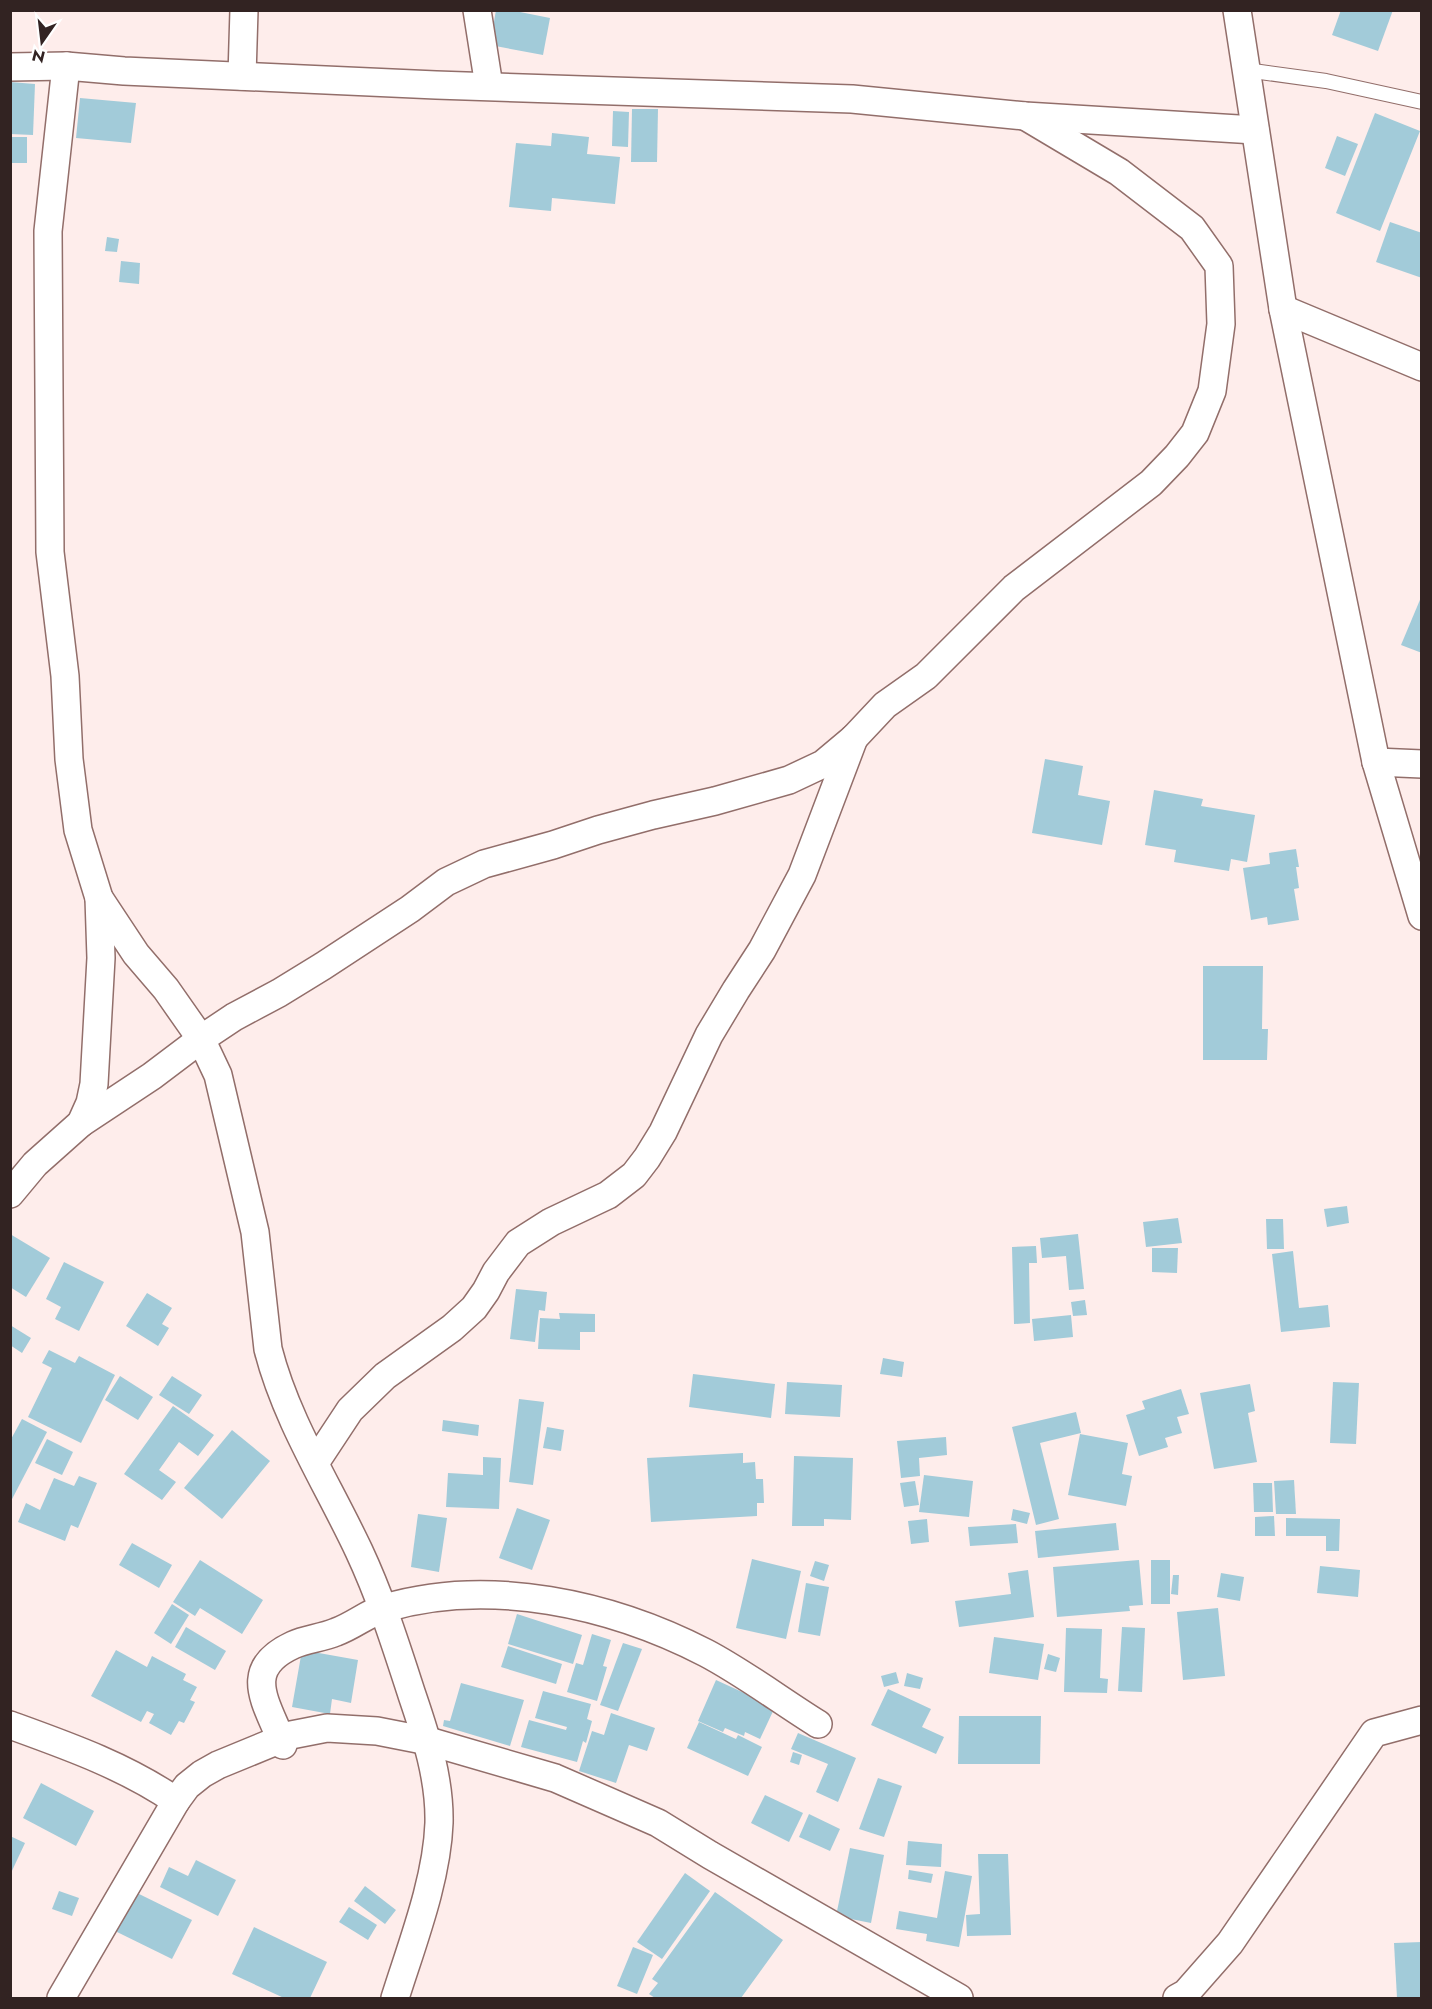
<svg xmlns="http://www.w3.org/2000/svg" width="1432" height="2009" font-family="Jost,sans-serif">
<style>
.building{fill:#a2cbd9}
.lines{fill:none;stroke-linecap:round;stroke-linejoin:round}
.service-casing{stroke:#926e6a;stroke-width:16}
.minor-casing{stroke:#926e6a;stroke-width:30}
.service{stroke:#fff;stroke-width:14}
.minor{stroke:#fff;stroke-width:27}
</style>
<rect width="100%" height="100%" fill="#feedeb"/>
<g class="building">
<polygon points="496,10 510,10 550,18 543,55 490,45"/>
<polygon points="1341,10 1393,10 1378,51 1332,35"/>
<polygon points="10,82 35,84 33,135 10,134"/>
<polygon points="80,98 136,103 131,143 76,138"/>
<polygon points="632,109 658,109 657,162 631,162"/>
<polygon points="613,111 629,112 628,147 612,146"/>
<polygon points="1375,113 1420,131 1380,231 1336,213"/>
<polygon points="552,133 589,137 587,154 620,157 615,204 552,198 551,211 509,207 516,143 551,146"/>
<polygon points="1337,136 1358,144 1345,176 1325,168"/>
<rect x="10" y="137" width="17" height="26"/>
<polygon points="1390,222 1422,233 1422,278 1376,262"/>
<polygon points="107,237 119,239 117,252 105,251"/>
<polygon points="121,261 140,263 139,284 119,282"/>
<polygon points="1422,595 1422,653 1401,645"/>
<polygon points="1045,759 1083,766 1078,795 1110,801 1102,845 1032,833"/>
<polygon points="1154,790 1203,799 1201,806 1255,815 1247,862 1231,859 1229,871 1174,862 1176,850 1145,845"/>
<polygon points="1296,849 1299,867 1296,867 1299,888 1294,889 1299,920 1268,925 1267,917 1251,920 1243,868 1270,864 1269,853"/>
<polygon points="1203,966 1263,966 1262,1029 1268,1029 1267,1060 1203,1060"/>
<polygon points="1347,1206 1349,1223 1327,1227 1324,1209"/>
<polygon points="1178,1218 1182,1243 1146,1247 1143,1222"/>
<polygon points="1266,1219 1283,1219 1284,1249 1267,1249"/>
<polygon points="10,1234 50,1258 26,1297 10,1287"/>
<polygon points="1078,1234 1084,1289 1069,1290 1066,1256 1042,1258 1040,1238"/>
<polygon points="1036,1246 1037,1263 1029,1263 1030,1323 1014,1324 1012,1247"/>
<polygon points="1152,1248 1178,1248 1177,1273 1152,1272"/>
<polygon points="1293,1251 1299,1308 1328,1305 1330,1327 1281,1332 1272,1254"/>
<polygon points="64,1262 104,1282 79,1331 55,1319 61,1307 46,1299"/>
<polygon points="516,1289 547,1292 545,1311 539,1310 535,1342 510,1339"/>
<polygon points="147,1293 172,1308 162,1324 169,1328 158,1346 126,1326"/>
<polygon points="1085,1300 1087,1315 1073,1316 1071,1302"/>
<polygon points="559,1313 595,1314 595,1332 580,1332 580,1350 538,1349 540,1318 560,1319"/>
<polygon points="1071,1315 1073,1337 1034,1341 1032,1319"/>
<polygon points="10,1325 31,1338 22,1353 10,1345"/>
<polygon points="49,1350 75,1363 79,1356 115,1375 81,1443 28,1417 52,1368 42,1363"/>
<polygon points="883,1358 904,1362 902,1377 880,1374"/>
<polygon points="693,1374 775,1384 771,1418 689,1407"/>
<polygon points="120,1376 153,1397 138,1420 105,1400"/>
<polygon points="172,1376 202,1395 189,1414 159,1395"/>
<polygon points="787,1382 842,1385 840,1417 785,1414"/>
<polygon points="1333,1382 1359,1383 1356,1444 1330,1443"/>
<polygon points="1250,1384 1255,1411 1248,1413 1257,1462 1214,1469 1200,1393"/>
<polygon points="1181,1389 1189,1414 1177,1417 1182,1433 1165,1438 1168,1447 1139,1456 1126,1415 1145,1409 1142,1401"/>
<polygon points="519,1399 544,1402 533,1485 509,1482"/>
<polygon points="173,1406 214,1435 198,1456 179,1442 159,1470 176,1482 162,1500 124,1474"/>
<polygon points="1076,1412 1081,1433 1040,1443 1059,1519 1036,1525 1012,1427"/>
<polygon points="22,1419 47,1432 10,1503 10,1441"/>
<polygon points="443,1420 479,1425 478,1436 442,1431"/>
<polygon points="547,1427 564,1430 561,1451 543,1448"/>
<polygon points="232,1430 270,1461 222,1519 184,1488"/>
<polygon points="1080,1434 1128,1443 1122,1474 1132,1476 1126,1506 1068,1495"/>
<polygon points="946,1437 947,1455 919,1458 920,1476 901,1478 897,1441"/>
<polygon points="47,1439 73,1452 62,1475 35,1463"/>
<polygon points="743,1453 743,1463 755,1462 756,1479 763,1479 764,1503 757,1503 757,1516 651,1522 647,1458"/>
<polygon points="794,1456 853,1458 851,1520 824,1519 824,1526 792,1526"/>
<polygon points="483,1457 501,1458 499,1509 446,1507 448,1473 483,1475"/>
<polygon points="924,1475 973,1481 969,1517 919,1512"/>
<polygon points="79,1476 97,1483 78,1528 71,1525 65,1541 18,1522 26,1503 40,1510 54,1478 74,1486"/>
<polygon points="1294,1480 1296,1514 1276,1514 1274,1481"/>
<polygon points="915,1481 919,1505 904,1507 900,1483"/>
<polygon points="1253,1483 1272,1483 1273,1512 1254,1512"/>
<polygon points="517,1508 550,1520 532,1570 499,1558"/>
<polygon points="1013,1509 1030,1513 1027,1524 1011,1520"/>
<polygon points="418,1514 447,1518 439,1572 411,1567"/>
<polygon points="1274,1516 1275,1536 1255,1536 1255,1517"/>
<polygon points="1286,1518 1340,1519 1339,1551 1326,1551 1326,1536 1286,1536"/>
<polygon points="927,1519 929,1542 911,1544 908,1521"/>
<polygon points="1116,1523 1119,1550 1038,1558 1035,1531"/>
<polygon points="1016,1524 1018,1543 970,1546 968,1527"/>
<polygon points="132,1543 172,1565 159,1588 119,1565"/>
<polygon points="752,1559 801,1571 786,1639 736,1628"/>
<polygon points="200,1560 263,1600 242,1634 200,1608 195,1616 173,1602"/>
<polygon points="1139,1560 1143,1605 1129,1606 1130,1611 1057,1617 1053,1567"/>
<rect x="1151" y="1560" width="19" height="44"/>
<polygon points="815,1561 829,1565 824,1581 810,1576"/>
<polygon points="1320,1566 1360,1570 1358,1597 1317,1593"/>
<polygon points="1028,1570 1034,1617 959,1627 955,1601 1011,1594 1008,1573"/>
<polygon points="1221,1573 1244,1577 1240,1601 1217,1597"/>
<polygon points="1173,1575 1179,1575 1178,1595 1171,1594"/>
<polygon points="806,1583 829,1587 820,1636 798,1632"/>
<polygon points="172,1604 189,1615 171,1644 154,1633"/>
<polygon points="1218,1608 1225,1676 1183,1680 1177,1612"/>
<polygon points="517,1614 582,1635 573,1664 508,1644"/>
<polygon points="186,1627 226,1651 215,1670 175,1647"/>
<polygon points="1122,1627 1145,1628 1142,1692 1118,1691"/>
<polygon points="1066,1628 1102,1629 1100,1678 1108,1679 1107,1693 1064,1692"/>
<polygon points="592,1634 611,1640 603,1666 607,1667 597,1701 567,1692 576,1663 583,1665"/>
<polygon points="994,1637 1044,1644 1038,1680 989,1673"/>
<polygon points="623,1643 642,1649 618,1711 600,1705"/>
<polygon points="508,1646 562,1664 556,1684 501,1667"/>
<polygon points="116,1650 147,1667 152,1656 186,1674 183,1680 197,1687 190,1700 195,1702 184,1723 179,1721 171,1735 149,1723 154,1714 147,1711 141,1722 91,1696"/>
<polygon points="302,1650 358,1660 351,1703 332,1699 330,1714 292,1707"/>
<polygon points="1048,1654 1060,1658 1056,1672 1044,1669"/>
<polygon points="896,1672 899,1683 884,1687 881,1676"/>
<polygon points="907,1673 923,1678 920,1689 904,1686"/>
<polygon points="716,1680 775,1707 760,1739 745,1732 744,1736 725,1728 723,1732 698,1721"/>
<polygon points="461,1683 524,1700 510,1746 443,1726 444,1720 450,1721"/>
<polygon points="888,1689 931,1709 922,1727 944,1737 936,1754 871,1725"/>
<polygon points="543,1691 591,1704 587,1719 592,1721 586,1743 583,1741 577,1762 521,1747 529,1720 566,1730 567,1727 535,1718"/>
<polygon points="611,1713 655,1728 647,1751 629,1745 616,1783 579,1771 592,1731 604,1735"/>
<polygon points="959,1716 1041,1716 1040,1764 958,1764"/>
<polygon points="699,1722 736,1739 738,1735 762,1747 748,1776 687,1748"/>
<polygon points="798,1733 856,1758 838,1802 816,1792 828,1764 791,1749"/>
<polygon points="793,1752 802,1755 799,1765 790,1762"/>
<polygon points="878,1778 902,1786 884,1837 859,1829"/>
<polygon points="41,1783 94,1811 76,1846 23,1818"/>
<polygon points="765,1795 803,1813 789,1842 751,1823"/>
<polygon points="809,1814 840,1829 830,1851 799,1837"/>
<polygon points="10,1836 25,1843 10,1875"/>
<polygon points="908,1841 942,1844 941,1867 906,1865"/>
<polygon points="850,1848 884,1855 871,1923 836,1916"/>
<polygon points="978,1854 1008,1854 1011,1935 967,1936 966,1915 980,1914"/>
<polygon points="196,1860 236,1880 218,1916 160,1887 169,1867 188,1876"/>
<polygon points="909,1870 933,1874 931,1883 908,1879"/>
<polygon points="945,1871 972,1876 959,1947 926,1941 927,1934 896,1929 899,1911 937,1918"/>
<polygon points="685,1873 710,1891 662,1959 637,1942"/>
<polygon points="365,1886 396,1910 385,1924 354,1901"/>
<polygon points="59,1891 79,1898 72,1916 52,1909"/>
<polygon points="135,1892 192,1920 172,1959 115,1931"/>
<polygon points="715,1892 783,1940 741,1998 655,1998 649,1994 658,1983 652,1979"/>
<polygon points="349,1907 377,1925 368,1940 339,1922"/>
<polygon points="254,1927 327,1962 310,1998 284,1998 232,1974"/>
<polygon points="1422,1942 1422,1998 1397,1998 1394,1943"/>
<polygon points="633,1947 653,1955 637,1994 617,1986"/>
</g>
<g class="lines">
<g class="service-casing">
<polyline id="service" points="1246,70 1326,81 1422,102"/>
</g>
<g class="minor-casing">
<g id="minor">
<polyline points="477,10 489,86"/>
<polyline points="1237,10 1283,309 1376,762 1422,916"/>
<path d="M66,66l-18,165 2,321 15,124 4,83 9,71 21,68 37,56 30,35 35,50 17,36 37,157 13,117c18,71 60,136 91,202 22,47 37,95 53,144 14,41 28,84 27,128 -2,57 -27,121 -44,175"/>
<polyline points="10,67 66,66 124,71 436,85 852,99 1025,116 1255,130"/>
<polyline points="242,76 244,10"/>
<polyline points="1283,309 1422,367"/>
<polyline points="1376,762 1422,764"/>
<polyline points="81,1123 152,1076 201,1039 234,1017 279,993 323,966 410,909 446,882 484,864 553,845 598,830 653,815 715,801 789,780 823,764 854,738 885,705 926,676 1014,588 1151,483 1177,456 1195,433 1212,391 1221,324 1219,266 1192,228 1119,172 1025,116"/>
<polyline points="10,1194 35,1164 81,1123 90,1103 94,1084 101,958 99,898"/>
<polyline points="315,1463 350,1410 385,1376 452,1328 474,1308 486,1291 496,1272 518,1243 551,1222 608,1195 634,1175 647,1158 663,1132 709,1035 736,990 762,950 802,875 854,738"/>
<path d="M10,1725c58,21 115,41 166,76"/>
<path d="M283,1745c-15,-41 -44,-75 10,-100 13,-6 29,-7 43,-13 17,-6 32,-19 49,-24 105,-31 226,-4 321,45 38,20 75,48 112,71"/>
<polyline points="61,1998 176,1801 187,1786 202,1774 218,1765 291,1735 327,1728 377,1731 428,1741 555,1778 658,1823 710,1855 959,1998"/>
<polyline points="1177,1998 1186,1993 1230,1943 1374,1733 1422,1720"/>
</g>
</g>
<use href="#service" class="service"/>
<use href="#minor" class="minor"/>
</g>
<rect width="1432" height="2009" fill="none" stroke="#322322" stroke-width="24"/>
<g transform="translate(42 42) rotate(194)" stroke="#ffffff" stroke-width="4.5" paint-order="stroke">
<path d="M0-4.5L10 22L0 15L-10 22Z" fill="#322322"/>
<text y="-9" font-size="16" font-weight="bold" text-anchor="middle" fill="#322322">N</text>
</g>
</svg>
